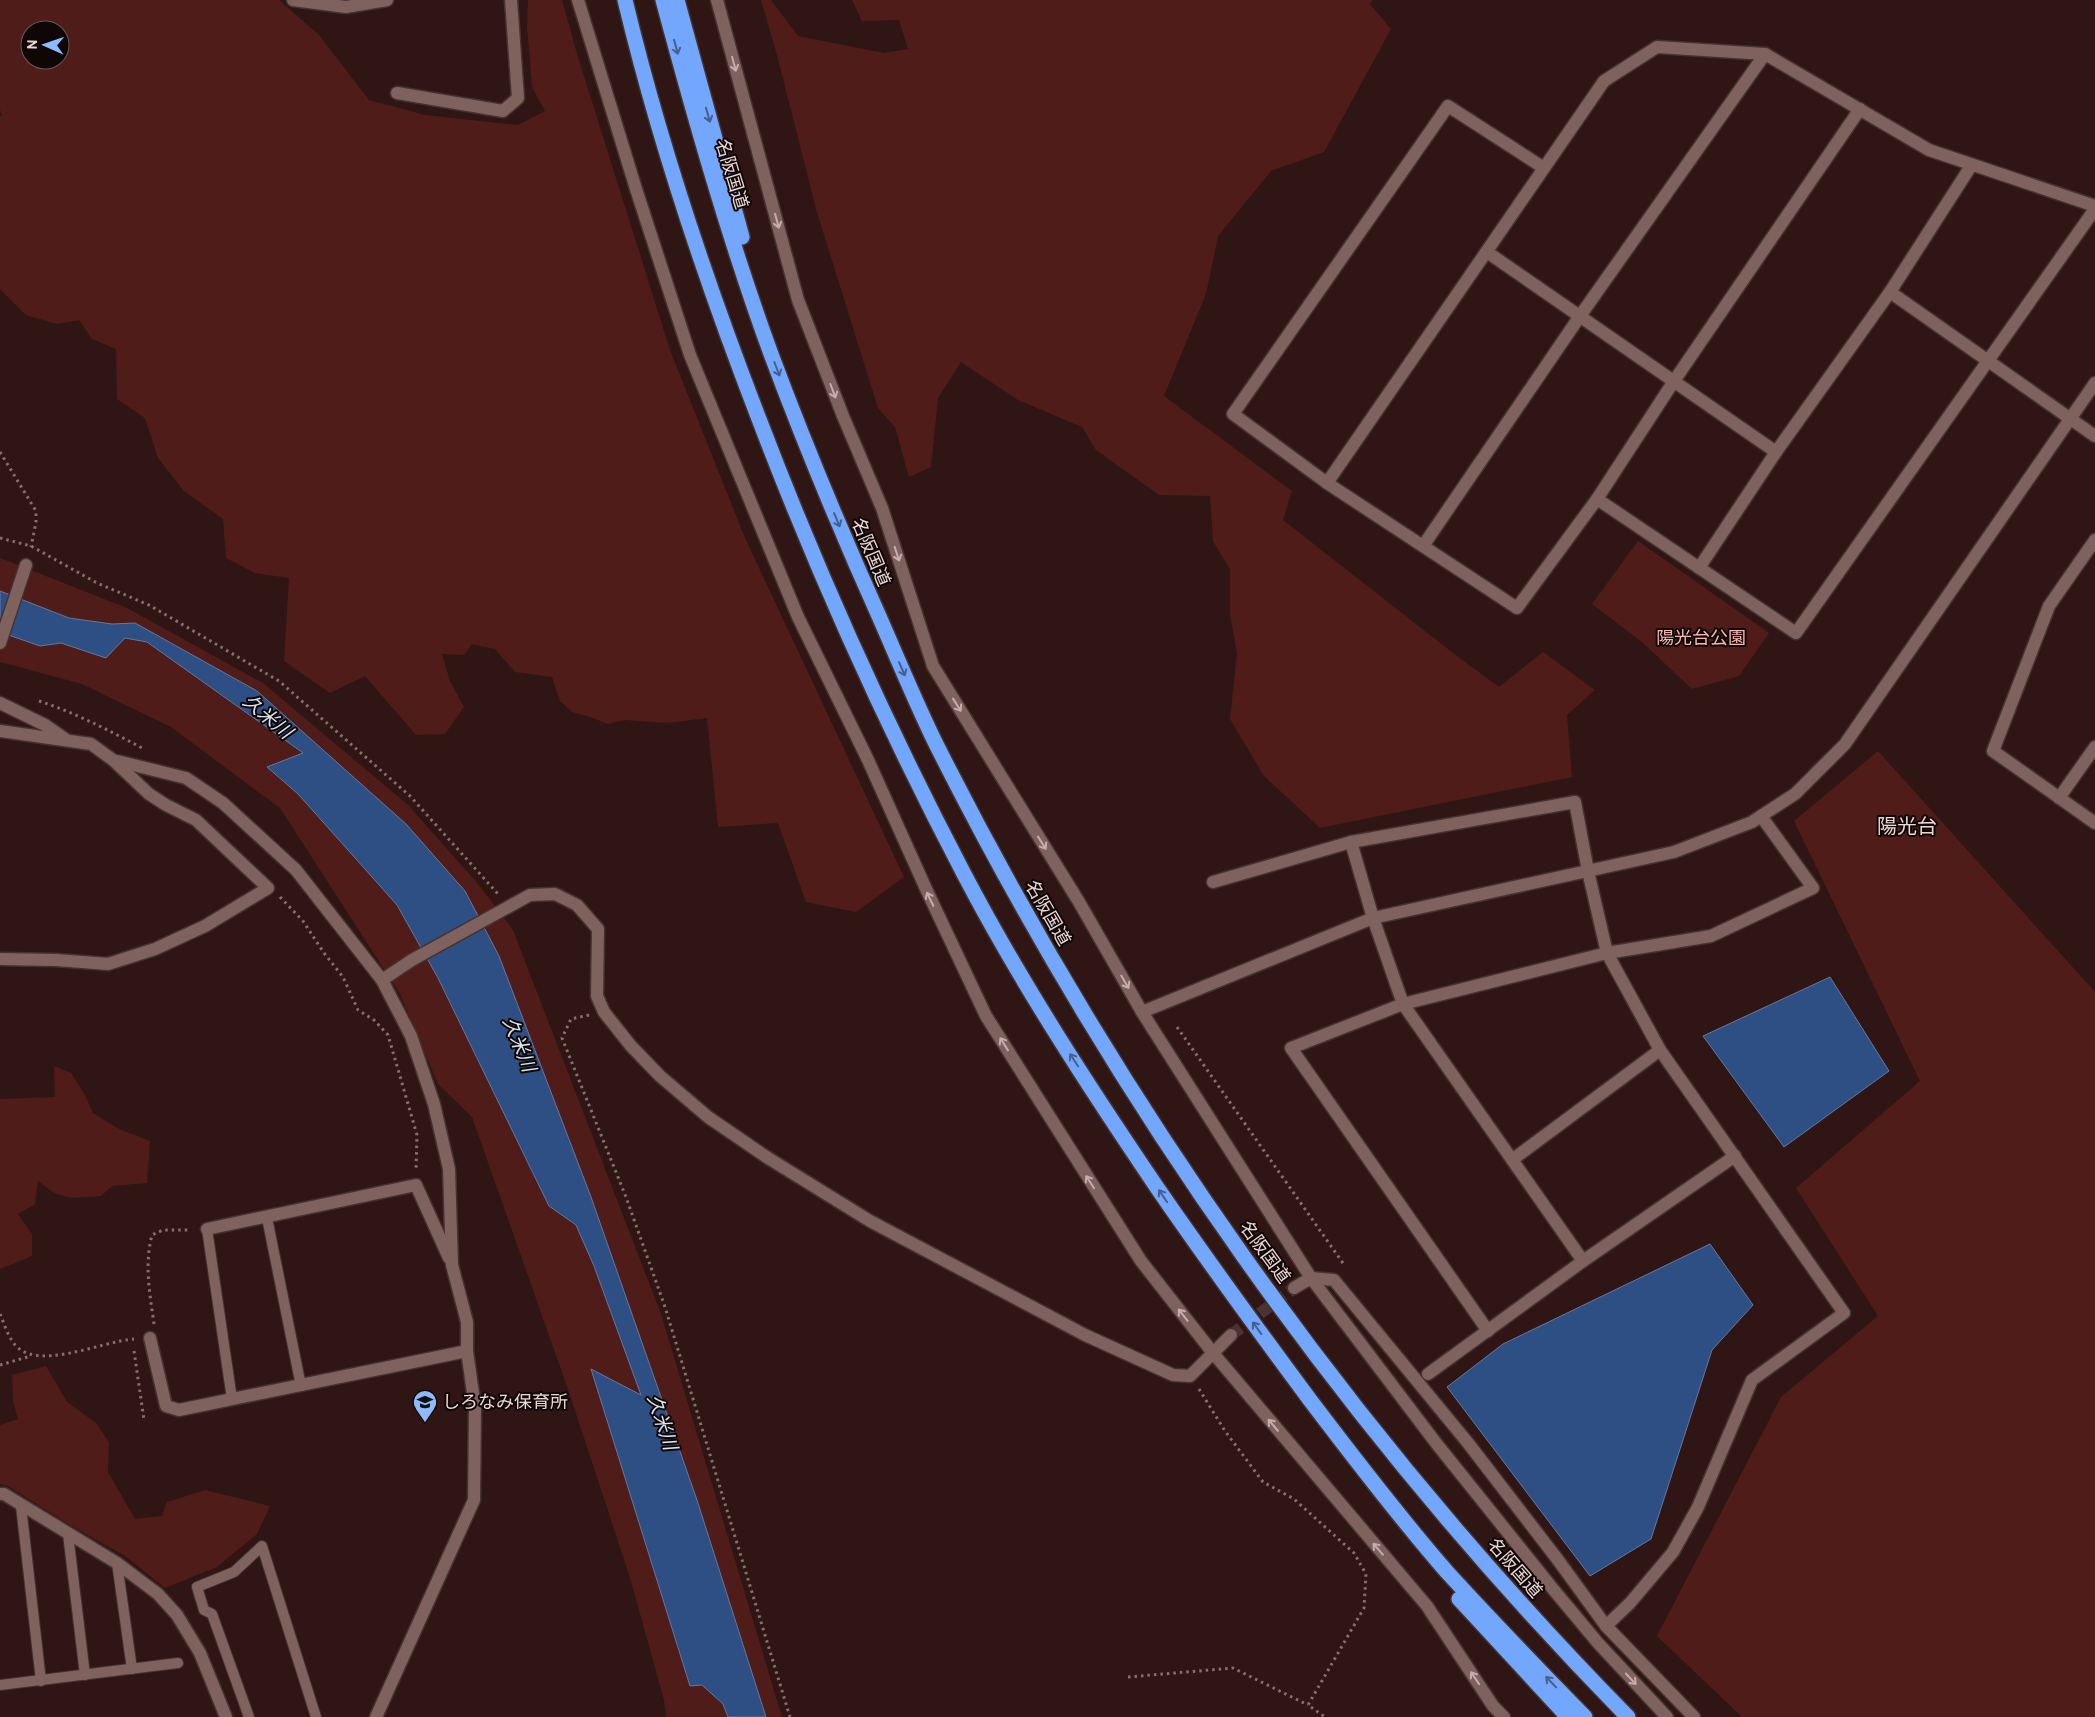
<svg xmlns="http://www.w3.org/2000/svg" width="2095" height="1717" font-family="Overpass,'Noto Sans JP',sans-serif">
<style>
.green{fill:#4f1c1a;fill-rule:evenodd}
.water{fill:#2e4f84;stroke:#66789d}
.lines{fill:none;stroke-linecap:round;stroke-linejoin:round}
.minor-tunnel{stroke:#4b3331;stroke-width:12;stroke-dasharray:12 6;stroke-linecap:butt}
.service-casing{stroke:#443231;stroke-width:12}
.minor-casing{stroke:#443231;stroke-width:15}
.tertiary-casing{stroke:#443231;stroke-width:15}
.motorway-casing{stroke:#443231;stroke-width:18}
.path{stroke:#86706e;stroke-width:3;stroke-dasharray:2.5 4;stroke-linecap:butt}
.service{stroke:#7f615e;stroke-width:10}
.minor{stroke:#7f615e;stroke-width:12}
.tertiary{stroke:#7f615e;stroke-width:12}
.motorway{stroke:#72a7fd;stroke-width:15}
.oneway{stroke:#465f8d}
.oneway2{stroke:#c5aeac}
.labels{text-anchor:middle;stroke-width:4;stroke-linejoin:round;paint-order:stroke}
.street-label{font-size:18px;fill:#ead8d6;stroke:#100605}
.park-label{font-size:18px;fill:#fab9b3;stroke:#100605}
.poi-label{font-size:18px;fill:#ead8d6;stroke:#100605;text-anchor:start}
.water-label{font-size:19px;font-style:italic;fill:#d9e4f4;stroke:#100605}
.quarter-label{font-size:20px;fill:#ead8d6;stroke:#100605}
</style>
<rect width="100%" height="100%" fill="#2f1614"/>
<g class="green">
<path d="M0,0h279l40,35 50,65 56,15 93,10 27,-14 -13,-24 -5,-60 1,-27h34l15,54 93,296 75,188 159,339 -48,35 -50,-10 -28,-79 -60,4 -11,-109 -39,5 -43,-3 -17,4 -18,-7 -18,-5 -12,-11 -8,-24 -37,-5 -20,-23 -23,-5 -8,11 -22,-1 8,27 14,26 -19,27 -29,1 -51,-59 -35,17 -46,-32 5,-83 -34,-5 -29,-15 -3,-39 -39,-28 -26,-33 -13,-40 -28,-19 -1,-50 -24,-10 -13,-19 -22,4 -31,-9 -26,-26v-172l2,-2 -2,-5zM30,30h30v30h-30z"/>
<polygon points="761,0 771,0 798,36 884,53 908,49 899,20 862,21 852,0 1373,0 1370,4 1391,29 1324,152 1271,171 1218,236 1206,294 1164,396 1292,491 1283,520 1453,653 1499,687 1543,652 1595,690 1567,715 1572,777 1320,828 1264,776 1230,719 1237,653 1230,615 1230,569 1213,541 1210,496 1159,495 1096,450 1082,427 1018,400 961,362 938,398 931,467 909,477 895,427 878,408 816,209 777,55"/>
<polygon points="1638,541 1769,633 1739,676 1692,689 1642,642 1592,604"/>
<polygon points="0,558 127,608 263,683 408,805 478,884 513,930 661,1314 782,1717 766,1717 697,1500 406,824 135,623 112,624 69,618 0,591"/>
<polygon points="0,632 40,646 61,643 106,658 125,638 147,642 303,754 268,768 298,794 397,905 438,978 549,1206 576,1225 594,1266 642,1396 591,1369 690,1686 702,1685 723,1704 728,1717 666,1717 664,1700 631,1581 570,1395 472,1117 438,1084 400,994 280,808 171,727 82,684 0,662"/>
<polygon points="1878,751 2095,992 2095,1717 1742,1717 1657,1636 1781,1397 1878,1316 1796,1188 1920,1081 1794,821"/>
<polygon points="54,1066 71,1073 84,1093 93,1113 119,1129 150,1141 147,1183 112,1186 101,1196 72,1198 54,1193 38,1181 35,1204 18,1214 32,1234 32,1256 0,1269 0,1099 55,1097"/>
<polygon points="46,1366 67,1402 96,1423 109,1442 108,1472 135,1519 162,1516 167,1502 205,1490 270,1506 257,1534 217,1567 165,1588 125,1556 72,1526 8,1486 0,1484 0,1425 18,1419 13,1401 12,1375"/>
</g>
<g class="water">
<polygon points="0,591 69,618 112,624 135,623 257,691 406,824 465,891 499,956 591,1197 697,1500 766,1717 728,1717 723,1704 702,1685 690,1686 591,1369 641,1395 594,1266 576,1225 549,1206 438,978 397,905 298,794 267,767 303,753 147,642 125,638 106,658 61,643 40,646 0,632"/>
<polygon points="1830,977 1889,1071 1784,1147 1703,1036"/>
<polygon points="1710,1244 1753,1305 1712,1350 1651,1539 1590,1576 1447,1387 1503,1344"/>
</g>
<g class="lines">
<polyline class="minor-tunnel" points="1231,1335 1294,1288"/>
<g class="service-casing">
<g id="service">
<polyline points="267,1218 301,1386"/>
<polyline points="207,1229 232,1399"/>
<polyline points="21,1506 41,1681"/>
<polyline points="68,1534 85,1675"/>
<polyline points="117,1563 132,1669"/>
<polyline points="0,1685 178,1663"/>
<polyline points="249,1717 212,1614 204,1610 197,1587 234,1572 262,1546 316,1717"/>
</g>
</g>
<g class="minor-casing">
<g id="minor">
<polyline points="293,0 346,7 387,0"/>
<polyline points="578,0 636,189 690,355 798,617 868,760 927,891 986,1016 1141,1261 1213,1353 1427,1606 1493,1706 1504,1717"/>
<polyline points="717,0 798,300 843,416 882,508 933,666 1079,902 1142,1012 1311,1278 1436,1443 1553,1589 1598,1643 1667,1717"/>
<polyline points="397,93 503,111 518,98 511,0"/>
<polyline points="1544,168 1448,106 1233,414 1327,483 1517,608 1597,499 1796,633 2095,209"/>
<polyline points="1487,252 1776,452"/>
<polyline points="1890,292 2095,436"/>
<polyline points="1327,483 1604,81 1657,47 1765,54 1929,150 2095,206"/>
<polyline points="1597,499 1674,381 1860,109"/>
<polyline points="2095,540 2049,606 1993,751 2095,823"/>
<polyline points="1423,546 1580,316 1765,54"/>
<polyline points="1699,568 1776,452 1890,292 1971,166"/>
<polyline points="0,643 26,565"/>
<polyline points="0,703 45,725 65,739"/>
<polyline points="0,731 91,744 113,760 186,778 223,803 296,870 382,980 411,1036 434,1104 449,1169 452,1265 467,1322 467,1351 475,1407 474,1500 376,1717"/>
<polyline points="2059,798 2095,747"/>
<polyline points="1351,842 1373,918 1403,1004 1583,1261 1735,1156"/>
<polyline points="1213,882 1351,842 1575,802 1588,871 1607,953 1660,1050 1844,1313 1752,1380 1698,1507 1673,1552 1630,1603 1606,1626"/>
<polyline points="0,959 56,960 108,964 155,949 205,926 268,888 196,820 166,805 149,794 113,760"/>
<polyline points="382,980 412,960 530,895 555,894 577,905 598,929 597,996 604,1012 631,1046 660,1076 708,1117 768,1158 870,1221 1085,1335 1173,1375 1190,1376 1231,1335"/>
<polyline points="1512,1160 1660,1050"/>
<polyline points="207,1229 416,1185 449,1258"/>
<polyline points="1294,1288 1311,1278 1334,1280 1468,1443 1558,1560 1606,1626 1694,1717"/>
<polyline points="1488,1331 1291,1048 1403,1004 1607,953 1711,936 1813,888 1761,816"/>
<polyline points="150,1338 166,1406 179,1410 467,1351"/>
<polyline points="1428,1374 1583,1261"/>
<polyline points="0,1494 4,1494 117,1563 158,1594 177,1615 200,1653 226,1717"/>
</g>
</g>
<g class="tertiary-casing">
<polyline id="tertiary" points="1142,1012 1373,918 1674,852 1752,822 1761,816 1795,794 1845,744 2095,383"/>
</g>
<g class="motorway-casing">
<g id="motorway">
<path d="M625,0c34,142 81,282 134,419 59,155 128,308 205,455 57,109 125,213 194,315 49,71 100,141 152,211 44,58 89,117 137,172 45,49 91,97 138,145"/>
<path d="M663,0c32,119 66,239 108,354 34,91 71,180 111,269 17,39 34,80 53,119 179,357 413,690 693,975"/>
<polyline points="677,0 742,237"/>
<polyline points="1459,1599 1568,1717"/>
</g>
</g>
<g class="path">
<polyline points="0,452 36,511 36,522 31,547"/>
<polyline points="0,538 31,546 97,583 149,605 279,681 410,796 498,894"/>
<path d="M39,701c37,12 71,30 105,48"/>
<polyline points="280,897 303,921 324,953 343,977 358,1010 374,1020 388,1035 417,1135 416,1170"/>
<polyline points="589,1015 571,1019 562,1038 626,1197 665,1307 790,1717"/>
<polyline points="1177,1027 1345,1266"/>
<path d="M0,1314c4,9 7,20 13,28 20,32 89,-1 121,-3"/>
<path d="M154,1324c-4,-30 -10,-59 -2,-89l11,-5h27"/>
<polyline points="134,1351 144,1420"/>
<polyline points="0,1365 31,1356"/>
<polyline points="1199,1389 1225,1431 1263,1482 1294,1499 1354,1553 1366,1574 1364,1608 1308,1705 1325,1717"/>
<polyline points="1128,1677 1233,1668 1308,1705"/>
</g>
<use href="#service" class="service"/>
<use href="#minor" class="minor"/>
<use href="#tertiary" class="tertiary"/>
<use href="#motorway" class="motorway"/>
</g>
<defs><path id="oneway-shaft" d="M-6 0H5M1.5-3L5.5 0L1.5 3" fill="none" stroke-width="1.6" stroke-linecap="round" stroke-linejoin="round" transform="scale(1.25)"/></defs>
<g class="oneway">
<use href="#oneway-shaft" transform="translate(676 47) rotate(75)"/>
<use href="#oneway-shaft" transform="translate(708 115) rotate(74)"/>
<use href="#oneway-shaft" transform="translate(777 369) rotate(69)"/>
<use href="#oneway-shaft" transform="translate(837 520) rotate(67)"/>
<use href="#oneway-shaft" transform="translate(902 669) rotate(66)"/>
<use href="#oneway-shaft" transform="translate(1074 1060) rotate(-123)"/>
<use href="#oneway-shaft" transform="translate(1163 1196) rotate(-124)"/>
<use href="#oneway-shaft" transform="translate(1257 1328) rotate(-126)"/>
<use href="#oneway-shaft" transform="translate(1551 1682) rotate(-134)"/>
</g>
<g class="oneway2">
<use href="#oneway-shaft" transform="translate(734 64) rotate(75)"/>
<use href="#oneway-shaft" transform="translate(777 221) rotate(75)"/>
<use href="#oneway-shaft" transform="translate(833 391) rotate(69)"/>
<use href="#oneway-shaft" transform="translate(897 554) rotate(72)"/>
<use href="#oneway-shaft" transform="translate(957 705) rotate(58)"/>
<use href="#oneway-shaft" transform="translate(1042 843) rotate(58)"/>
<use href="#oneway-shaft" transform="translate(930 899) rotate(-116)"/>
<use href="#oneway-shaft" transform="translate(1125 982) rotate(60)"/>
<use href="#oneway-shaft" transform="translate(1004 1044) rotate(-122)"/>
<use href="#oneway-shaft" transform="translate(1090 1182) rotate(-123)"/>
<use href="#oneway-shaft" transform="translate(1183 1315) rotate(-128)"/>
<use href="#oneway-shaft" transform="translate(1273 1425) rotate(-130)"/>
<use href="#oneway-shaft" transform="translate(1378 1549) rotate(-131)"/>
<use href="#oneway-shaft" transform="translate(1475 1678) rotate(-124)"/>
<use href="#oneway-shaft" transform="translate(1631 1679) rotate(47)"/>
</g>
<defs>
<g id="school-pin" transform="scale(1.25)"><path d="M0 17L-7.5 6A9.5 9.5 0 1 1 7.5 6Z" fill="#8eb9fd" stroke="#100605"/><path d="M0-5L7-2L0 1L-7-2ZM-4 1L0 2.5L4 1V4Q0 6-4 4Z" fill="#111"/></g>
</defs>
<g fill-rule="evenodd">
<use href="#school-pin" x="425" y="1402"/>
</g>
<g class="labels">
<g class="street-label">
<text transform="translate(732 174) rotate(73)" y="6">名阪国道</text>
<text transform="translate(871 552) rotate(67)" y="6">名阪国道</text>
<text transform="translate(1048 913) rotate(60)" y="6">名阪国道</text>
<text transform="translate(1265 1252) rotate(54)" y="6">名阪国道</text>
<text transform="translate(1515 1568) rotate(49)" y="6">名阪国道</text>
</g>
<g class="park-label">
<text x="1701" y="644">陽光台公園</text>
</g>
<g class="poi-label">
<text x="442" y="1408">しろなみ保育所</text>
</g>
<g class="water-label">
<text transform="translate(268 716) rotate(40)" y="7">久米川</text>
<text transform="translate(520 1044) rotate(68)" y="7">久米川</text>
<text transform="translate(663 1422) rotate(72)" y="7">久米川</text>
</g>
<g class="quarter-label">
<text x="1907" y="833">陽光台</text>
</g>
</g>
<g transform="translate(45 45) rotate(272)"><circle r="24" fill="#100605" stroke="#675a59"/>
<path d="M0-4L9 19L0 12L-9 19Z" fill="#8eb9fd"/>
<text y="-8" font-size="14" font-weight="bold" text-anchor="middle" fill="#ead8d6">N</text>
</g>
</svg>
